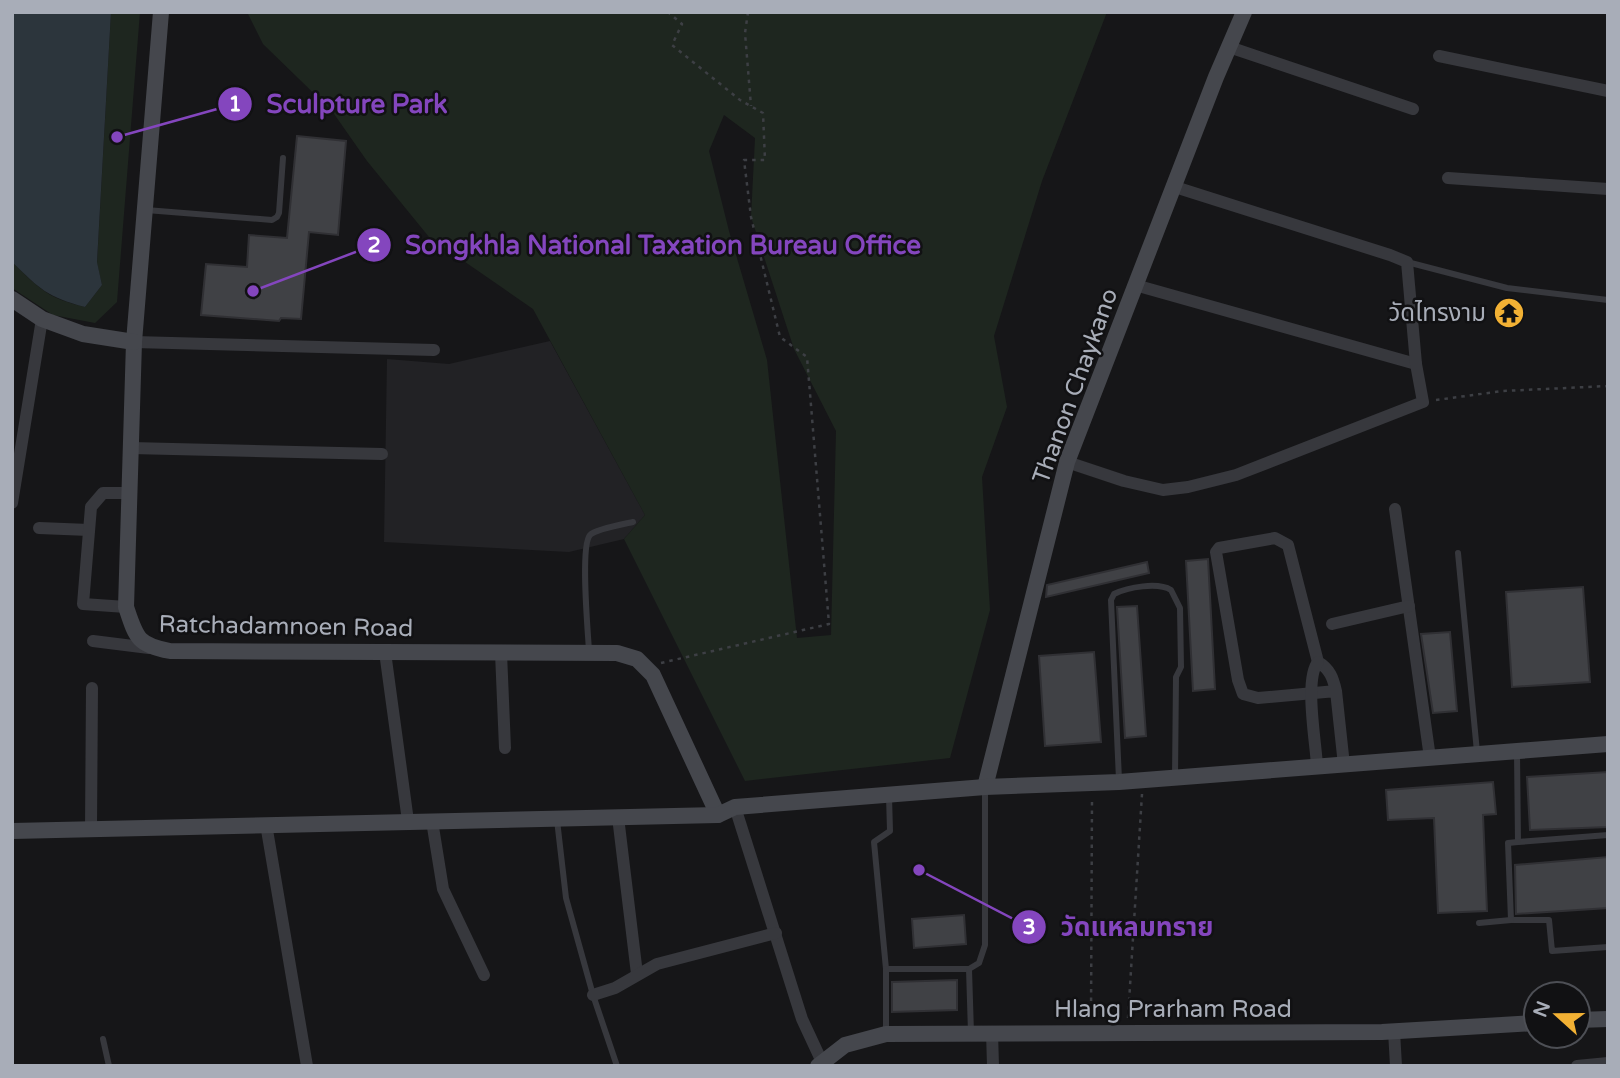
<svg xmlns="http://www.w3.org/2000/svg" width="1620" height="1078" font-family="'Varela Round','Noto Sans Thai',sans-serif">
<style>
.built{fill:#222225}
.green{fill:#1e261f;fill-rule:evenodd}
.water{fill:#2c353c}
.building{fill:#404145;stroke:#303034;stroke-width:2}
.lines{fill:none;stroke-linecap:round;stroke-linejoin:round}
.path{stroke:#3d3f44;stroke-width:2.5;stroke-dasharray:3.5 5;stroke-linecap:butt}
.lane{stroke:#37383d;stroke-width:6}
.street{stroke:#37383d;stroke-width:12}
.secondary{stroke:#45474d;stroke-width:16}
.labels{text-anchor:middle;stroke-width:5;stroke-linejoin:round;paint-order:stroke}
.poi-label{font-size:24px;fill:#a8adb8;stroke:#111113;text-anchor:end}
.street-label{font-size:24px;fill:#a8adb8;stroke:#111113}
.leader{fill:none;stroke:#8446be;stroke-width:2.5}
.callout-dot{fill:#8446be;stroke:#111113;stroke-width:2.5}
.mark-label{font-size:21px;text-anchor:middle;font-weight:bold;fill:#fff}
.callout-label{font-size:26px;text-anchor:middle;font-weight:bold;fill:#8446be;stroke:#111113;stroke-width:5;stroke-linejoin:round;paint-order:stroke}
</style>
<rect width="100%" height="100%" fill="#161618"/>
<polygon class="built" points="550,341 645,515 624,539 569,552 384,542 387,359 449,364"/>
<g class="green">
<path d="M111,12h29l-23,290 -22,21 -42,-8 -41,-27v-26c28,27 35,36 73,45l17,-22 -5,-22z"/>
<path d="M247,12h860l-65,169 -48,155 13,71 -25,70 8,133 -40,148 -205,23 -121,-242 21,-24 -112,-206 -104,-72 -62,-76 -35,-50 -69,-67zM724,115l31,23 -4,79 43,132 42,82 -5,204 -34,3 -30,-278 -38,-129 -20,-80z"/>
</g>
<path class="water" d="M12,12h99l-14,250 5,23 -17,22c-38,-10 -45,-18 -73,-45z"/>
<g class="building">
<polygon points="297,136 346,141 338,235 309,232 301,319 281,318 279,321 201,315 206,264 247,267 249,235 287,238"/>
<polygon points="1208,559 1215,689 1193,691 1186,561"/>
<polygon points="1147,562 1149,573 1046,597 1047,585"/>
<polygon points="1583,587 1590,682 1512,687 1506,592"/>
<polygon points="1137,606 1146,736 1125,738 1117,607"/>
<polygon points="1450,632 1457,711 1433,713 1421,634"/>
<polygon points="1094,652 1101,742 1045,746 1039,656"/>
<polygon points="1608,772 1608,827 1530,830 1527,777"/>
<polygon points="1493,782 1496,814 1483,815 1487,911 1438,913 1434,818 1388,820 1386,790"/>
<polygon points="1608,857 1608,908 1516,914 1515,865"/>
<polygon points="964,915 966,944 914,948 912,919"/>
<polygon points="957,980 957,1010 892,1012 892,982"/>
</g>
<g class="lines">
<g class="path">
<polyline points="748,12 745,33 751,106"/>
<polyline points="1436,400 1503,391 1608,386"/>
<polyline points="661,663 829,624 807,357 780,337 751,217 744,160 765,160 763,113 740,100 672,45 682,24 668,12"/>
<polyline points="1091,1018 1092,797"/>
<polyline points="1128,1018 1142,794"/>
</g>
<g class="lane">
<polyline points="146,210 272,220 277,217 279,213 283,158"/>
<polyline points="1407,262 1507,288 1608,300"/>
<polyline points="1458,553 1477,752"/>
<path d="M589,651c-1,-19 -9,-105 1,-116 6,-6 34,-11 43,-13"/>
<polyline points="1517,753 1518,842 1608,835"/>
<path d="M1119,780l-8,-180 3,-6c14,-7 44,-12 57,-4l9,18 1,59 -5,10 -1,100"/>
<polyline points="889,796 890,831 874,842 886,969 969,969 979,963 985,945 985,788"/>
<polyline points="557,820 566,898 593,995 617,1066"/>
<polyline points="1518,842 1508,843 1511,920 1549,920 1552,951 1608,947"/>
<polyline points="1479,923 1511,920"/>
<polyline points="969,969 971,1033"/>
<polyline points="886,1032 886,969"/>
<polyline points="103,1039 109,1066"/>
</g>
<g class="street">
<polyline points="1229,47 1413,109"/>
<polyline points="1439,56 1608,91"/>
<polyline points="1448,178 1608,189"/>
<polyline points="1135,285 1416,364"/>
<polyline points="134,342 434,350"/>
<polyline points="131,448 382,454"/>
<polyline points="1067,462 1124,481 1163,490 1188,487 1236,475 1423,402 1416,364 1407,262 1390,255 1175,187"/>
<polyline points="12,503 42,319"/>
<polyline points="1395,509 1430,758"/>
<polyline points="39,528 89,530"/>
<polyline points="126,607 83,604 91,507 103,493 130,493"/>
<polyline points="1332,624 1409,606"/>
<polyline points="93,641 149,648"/>
<polyline points="385,652 408,821"/>
<polyline points="501,653 505,748"/>
<path d="M1336,691l-78,7 -15,-4 -5,-14 -22,-128 3,-4 56,-10 13,7 30,117c12,7 15,16 18,29l8,74"/>
<path d="M1317,766c-1,-23 -13,-87 1,-104"/>
<polyline points="735,807 802,1019 822,1062"/>
<polyline points="618,817 637,974"/>
<polyline points="432,821 443,889 484,975"/>
<polyline points="266,824 307,1066"/>
<polyline points="91,828 92,688"/>
<polyline points="593,995 615,988 657,964 776,933"/>
<polyline points="1394,1031 1396,1066"/>
<polyline points="992,1032 993,1066"/>
<polyline points="1577,1066 1608,1063"/>
</g>
<g class="secondary">
<path d="M161,12l-27,330 -8,265c10,30 11,38 44,44l447,2 20,6 16,16 65,140"/>
<polyline points="12,299 42,319 83,334 134,342"/>
<polyline points="985,787 1067,462 1216,77 1244,12"/>
<polyline points="12,831 718,815 735,807 985,787 1119,782 1608,744"/>
<polyline points="1578,1020 1608,1019"/>
<polyline points="818,1066 845,1045 886,1034 1382,1032 1536,1023"/>
</g>
</g>
<defs>
<g id="temple-disc" transform="scale(1.575)"><circle r="9.5" fill="#f2b134" stroke="#111113"/><path d="M0-6L5-2H3V0L6.5 2.5H4V6H1.5V3h-3V6H-4V2.5H-6.5L-3 0V-2H-5Z" fill="#111"/></g>
</defs>
<g fill-rule="evenodd">
<use href="#temple-disc" x="1509" y="313"/>
</g>
<g class="labels">
<g class="poi-label">
<text x="1486" y="321">วัดไทรงาม</text>
</g>
<g class="street-label">
<text transform="translate(1075 386) rotate(-70)" y="8">Thanon Chaykano</text>
<text transform="translate(286 626) rotate(1)" y="8">Ratchadamnoen Road</text>
<text x="1173" y="1017">Hlang Prarham Road</text>
</g>
</g>
<path class="leader" d="M117 137L235 104M253 291L374 245M919 870L1029 927"/>
<g class="callout-dot">
<circle cx="117" cy="137" r="7"/>
<circle cx="253" cy="291" r="7"/>
<circle cx="919" cy="870" r="7"/>
<circle cx="235" cy="104" r="18"/>
<circle cx="374" cy="245" r="18"/>
<circle cx="1029" cy="927" r="18"/>
</g>
<g class="mark-label">
<text x="235" y="111">1</text>
<text x="374" y="252">2</text>
<text x="1029" y="934">3</text>
</g>
<g class="callout-label">
<text x="357" y="113">Sculpture Park</text>
<text x="663" y="254">Songkhla National Taxation Bureau Office</text>
<text x="1137" y="936">วัดแหลมทราย</text>
</g>
<rect width="1620" height="1078" fill="none" stroke="#a8adb8" stroke-width="28"/>
<g transform="translate(1557 1015) rotate(291)"><circle r="33" fill="#111113" stroke="#4d4f55" stroke-width="2"/>
<path d="M0-5L12 26L0 18L-12 26Z" fill="#f2b134"/>
<text y="-10" font-size="19" font-weight="bold" text-anchor="middle" fill="#a8adb8">N</text>
</g>
</svg>
